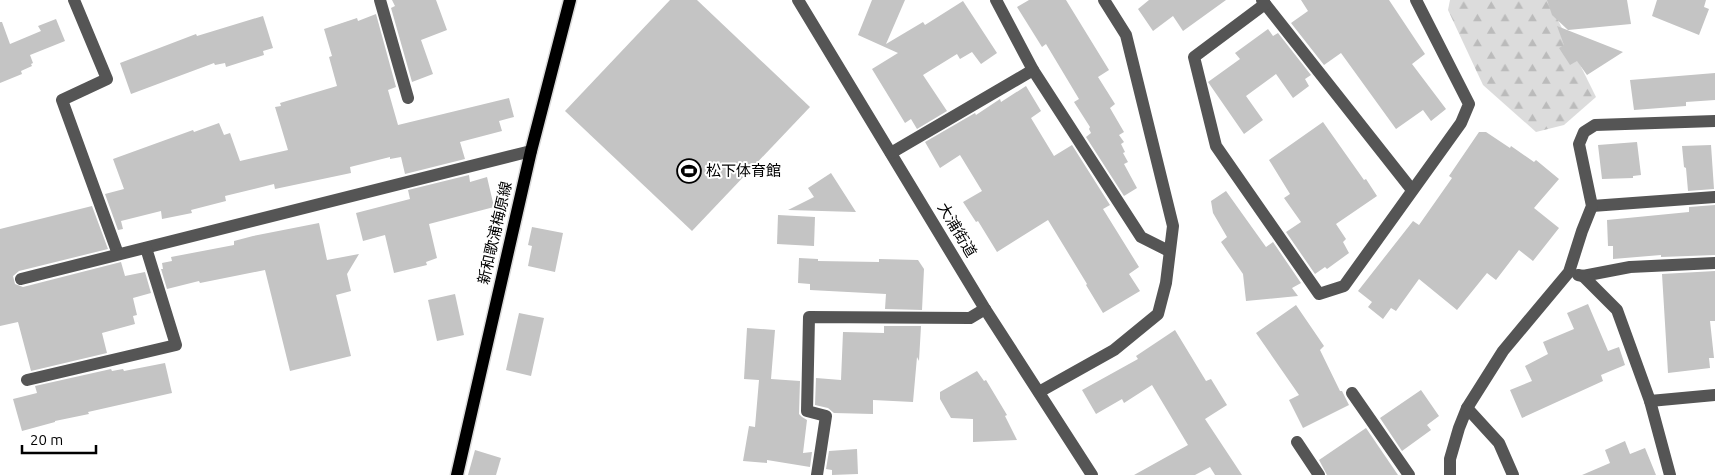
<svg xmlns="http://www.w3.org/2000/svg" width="1715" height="475" font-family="Ubuntu,'Noto Sans JP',sans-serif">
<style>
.forest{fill:url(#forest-firs)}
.building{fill:#c4c4c4}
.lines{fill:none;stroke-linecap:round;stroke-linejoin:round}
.major-casing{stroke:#dbdbdb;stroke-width:15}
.minor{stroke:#555;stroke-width:12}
.major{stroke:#000;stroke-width:12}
.labels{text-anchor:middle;stroke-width:4;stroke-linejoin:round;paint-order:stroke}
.poi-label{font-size:15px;fill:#000;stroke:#fff;text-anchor:start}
.street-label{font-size:15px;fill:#000;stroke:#fff}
</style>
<defs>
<pattern id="forest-firs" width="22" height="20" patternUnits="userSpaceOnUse" patternTransform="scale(1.25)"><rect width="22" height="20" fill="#dcdcdc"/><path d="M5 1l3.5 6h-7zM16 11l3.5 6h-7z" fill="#bbb"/></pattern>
</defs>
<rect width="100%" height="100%" fill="#fff"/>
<polygon class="forest" points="1450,0 1548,0 1596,97 1564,125 1536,132 1483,85 1448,10"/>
<g class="building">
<polygon points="392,0 436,0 447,30 421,40 433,74 412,82 391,8 395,6"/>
<polygon points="670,0 697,0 810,107 692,231 565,111"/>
<polygon points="872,0 905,0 886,44 923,22 925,25 963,1 997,53 981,64 972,52 960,59 957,54 923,75 947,111 917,129 911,119 905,123 872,69 898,53 858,35"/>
<polygon points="1029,0 1066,0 1109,70 1098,77 1115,104 1110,108 1124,132 1119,135 1124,142 1121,144 1125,152 1123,153 1128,162 1124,164 1137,188 1124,196 1086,137 1091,133 1089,129 1090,127 1074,102 1079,99 1046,44 1042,47 1017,7"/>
<polygon points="1149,0 1226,0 1183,31 1173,16 1153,31 1138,9"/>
<polygon points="1301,0 1389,0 1425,54 1412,64 1446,109 1431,121 1423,110 1396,129 1341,53 1324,65 1291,23 1308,11"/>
<polygon points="1547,0 1627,0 1631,24 1568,30 1552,15"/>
<polygon points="1657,0 1706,0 1704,7 1709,9 1699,35 1652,16"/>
<polygon points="376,14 396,87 388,90 398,125 509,98 514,117 499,121 502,131 460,142 465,159 405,174 401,157 390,159 390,157 350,167 351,173 275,189 274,184 225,196 226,201 191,210 192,213 162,219 161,211 121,221 123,229 118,230 105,194 124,189 113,159 193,130 194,132 219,123 224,135 230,133 240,161 288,150 275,107 281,106 280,103 337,86 329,57 332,56 324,29 357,18 358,21"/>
<polygon points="263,16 273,48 263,51 264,55 226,67 225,63 215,65 214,63 131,94 120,63 196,34 197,36"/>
<polygon points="56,19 65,41 30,55 33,63 31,64 32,66 21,71 22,74 0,83 0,22 2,22 10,44 41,31 38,26"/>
<polygon points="1557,26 1623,52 1587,75 1577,61 1570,65 1559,48 1564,45"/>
<polygon points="1268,29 1273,36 1278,33 1311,75 1305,79 1309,86 1293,98 1276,74 1246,96 1263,120 1244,134 1208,82 1240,59 1235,53"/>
<polygon points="1715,73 1715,100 1686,102 1686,106 1634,110 1630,80"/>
<polygon points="1026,86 1041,111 1031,118 1054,156 1072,145 1110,205 1103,209 1139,267 1129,274 1140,291 1103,313 1086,285 1087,284 1048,220 997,252 978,221 976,222 963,202 982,191 960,155 940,168 925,142 975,113 976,115 1000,99 1001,102"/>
<polygon points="1323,122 1364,180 1366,179 1377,196 1336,224 1346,239 1343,242 1349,253 1327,269 1325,267 1315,274 1286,232 1301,222 1284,198 1290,194 1269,160"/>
<polygon points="1479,132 1486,132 1510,148 1511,146 1534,162 1536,160 1559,179 1534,208 1559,228 1533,261 1519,250 1496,280 1487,273 1457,310 1419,279 1396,311 1391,308 1383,319 1368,307 1372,302 1358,291 1413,221 1419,225 1452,178 1449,176"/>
<polygon points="1637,142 1641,175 1633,176 1633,178 1602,179 1598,145"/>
<polygon points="1711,145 1714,189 1688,191 1686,168 1684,167 1682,146"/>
<polygon points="831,173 856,212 788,210 814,197 808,188"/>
<polygon points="469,175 470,182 487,177 494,207 429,224 437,258 426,262 427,265 394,273 385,235 363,241 356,213 410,199 408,190"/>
<polygon points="1226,191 1266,247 1273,242 1301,283 1292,288 1298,296 1246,301 1243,274 1221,242 1227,237 1213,213 1211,201"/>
<polygon points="1715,205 1715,255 1661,257 1661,255 1613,259 1613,246 1608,246 1607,220 1689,212 1689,207"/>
<polygon points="92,206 108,249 19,271 13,276 15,284 23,287 121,262 125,276 145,272 151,293 133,298 137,315 133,316 135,324 102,333 107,353 31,371 18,322 0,326 0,229"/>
<polygon points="778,215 815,217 814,246 777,244"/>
<polygon points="319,223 327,260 359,254 347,274 351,291 336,295 351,356 290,371 265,270 200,283 199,281 167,289 161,269 163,269 162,263 172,261 171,257 234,245 234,241 253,236"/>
<polygon points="532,227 563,233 555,272 528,266 532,246 528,245"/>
<polygon points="799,258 818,259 818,261 879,262 879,259 918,260 924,269 922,310 885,309 886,294 810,290 810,284 798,283"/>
<polygon points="1715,271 1715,321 1710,321 1714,358 1709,358 1710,368 1668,373 1662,274"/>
<polygon points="455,294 464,335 437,341 428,300"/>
<polygon points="1588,304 1608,351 1619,347 1625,365 1601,375 1603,381 1522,418 1510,390 1532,381 1525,366 1548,354 1543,342 1574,329 1567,313"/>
<polygon points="1296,305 1324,346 1320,350 1340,391 1342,391 1349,405 1303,428 1289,400 1299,395 1256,333"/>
<polygon points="519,313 544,318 531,376 506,370"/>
<polygon points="884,326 921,326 919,361 917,357 913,402 873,400 873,414 834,413 828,408 815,405 816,378 841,380 843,332 884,333"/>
<polygon points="747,328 775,330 771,379 800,381 799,414 802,417 807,420 803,453 812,452 810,467 767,460 767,463 743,461 749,426 755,427 759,380 744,379"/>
<polygon points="1175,330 1206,381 1211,379 1227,405 1205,419 1242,475 1215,475 1210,467 1195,475 1134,475 1188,445 1152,385 1124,403 1122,399 1096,414 1082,390 1138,359 1136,356"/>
<polygon points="165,363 172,393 88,412 89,414 55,421 55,422 22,431 13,399 37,393 35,386 111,369 112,371 123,369 124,371"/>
<polygon points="977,371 984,381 986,380 1007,415 1005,416 1017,440 973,442 973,419 951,418 940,399 940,392"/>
<polygon points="1421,390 1439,416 1427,425 1431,430 1402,451 1380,418"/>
<polygon points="1366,428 1398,475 1327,475 1319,460"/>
<polygon points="1625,441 1630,454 1645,448 1656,475 1582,475 1610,463 1605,450"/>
<polygon points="857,449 858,474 832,475 832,470 826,469 829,451"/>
<polygon points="475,450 501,458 496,475 468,475"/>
</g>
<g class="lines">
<g class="major-casing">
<polyline id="major" points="457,475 531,151 570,0"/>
</g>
<g class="minor">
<polyline points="74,0 107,79 62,100 118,254"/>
<polyline points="380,0 408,98"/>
<polyline points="798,0 985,309 1092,475"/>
<polyline points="996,0 1033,70 1141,237 1169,251"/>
<polyline points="1262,0 1412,190"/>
<polyline points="1265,4 1194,57 1216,146 1319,294 1344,286 1461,123 1469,104 1416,0"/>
<polyline points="891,153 1033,70"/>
<polyline points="1592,206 1715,197"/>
<polyline points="1578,275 1583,276 1630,267 1715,263"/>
<polyline points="1583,276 1617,310 1650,401 1670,475"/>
<polyline points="21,279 531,151"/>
<polyline points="27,380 176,345 146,248"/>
<polyline points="1039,392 1114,350 1158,314 1166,283 1173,226 1126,35 1104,0"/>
<polyline points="1352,393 1409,475"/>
<polyline points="1650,401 1715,395"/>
<polyline points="1467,408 1499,443 1513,475"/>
<polyline points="1297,442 1319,475"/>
<polyline points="817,475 826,416 807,411 809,317 970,318 985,309"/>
<polyline points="1450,475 1450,459 1459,428 1467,408 1503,351 1569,272 1582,231 1592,206 1579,144 1584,132 1595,125 1715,121"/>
</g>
<use href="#major" class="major"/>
</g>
<defs>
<g id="stadium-ring" transform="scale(1.25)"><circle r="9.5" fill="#fff" stroke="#000" stroke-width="1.5"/><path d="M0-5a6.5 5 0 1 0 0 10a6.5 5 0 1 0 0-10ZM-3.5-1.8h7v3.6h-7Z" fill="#000"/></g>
</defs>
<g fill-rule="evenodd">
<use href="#stadium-ring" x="689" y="171"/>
</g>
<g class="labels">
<g class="poi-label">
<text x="706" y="176">松下体育館</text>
</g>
<g class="street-label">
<text transform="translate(957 230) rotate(59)" y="5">大浦街道</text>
<text transform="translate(495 233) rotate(-77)" y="5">新和歌浦梅原線</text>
</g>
</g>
<path d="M22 445v8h74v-8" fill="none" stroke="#000000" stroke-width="2.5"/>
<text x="30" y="445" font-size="15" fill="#000000" stroke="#ffffff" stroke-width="4" paint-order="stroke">20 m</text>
</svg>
